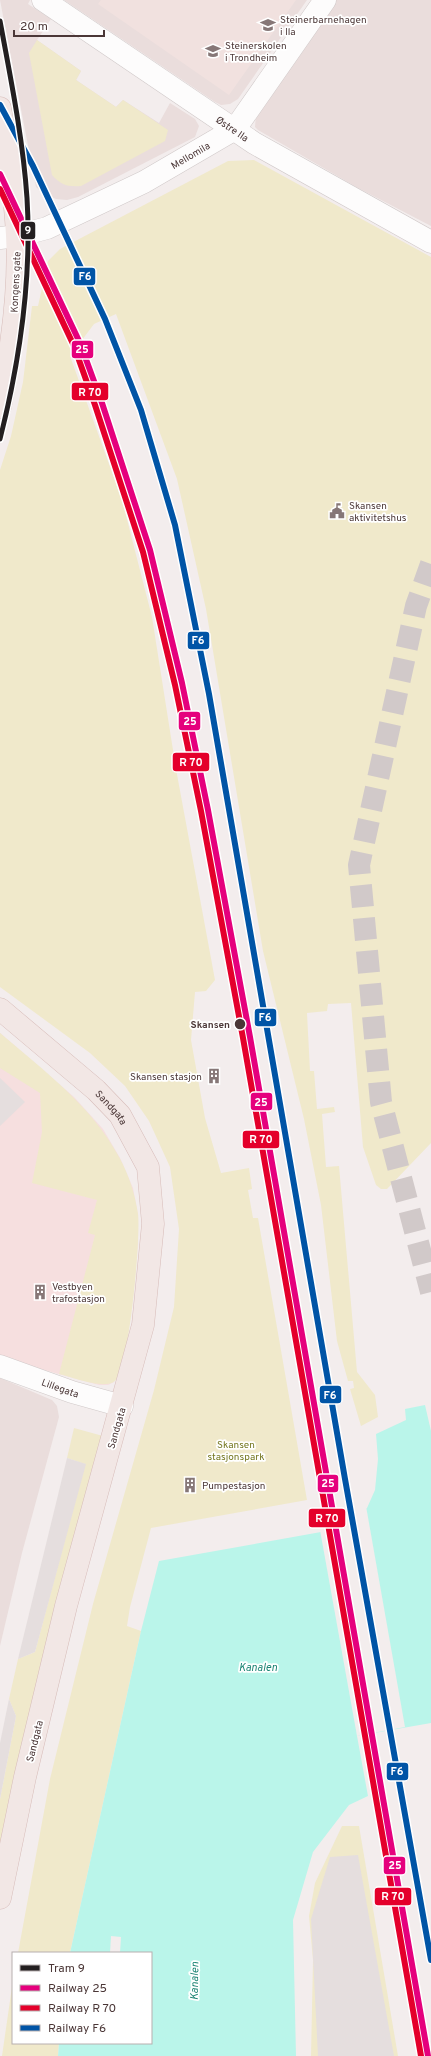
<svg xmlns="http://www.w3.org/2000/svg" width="431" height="2056" font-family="Overpass,sans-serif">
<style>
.residential{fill:#eadddc}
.commercial{fill:#f6dfdf}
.education{fill:#f1e1df}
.green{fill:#f0e9cb}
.parking{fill:#e5dede}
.water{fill:#baf5ea}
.pier{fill:#f3eded}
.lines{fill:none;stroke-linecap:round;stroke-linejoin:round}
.highway-tunnel{stroke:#d1c9c9;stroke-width:22;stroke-dasharray:22 11;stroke-linecap:butt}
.minor-casing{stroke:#d0c9c9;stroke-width:23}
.major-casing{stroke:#d7bcb9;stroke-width:23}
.minor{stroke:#fdfcfc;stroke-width:22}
.major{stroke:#f2e7e5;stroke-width:22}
.rail-1-casing{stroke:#fff;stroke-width:9}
.rail-2-casing{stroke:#fff;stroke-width:9}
.rail-3-casing{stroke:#fff;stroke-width:9}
.rail-1{stroke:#e5007d;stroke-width:6}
.rail-2{stroke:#e4002b;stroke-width:6}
.rail-3{stroke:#0054a6;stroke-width:6}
.tram-1-casing{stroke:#fff;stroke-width:8}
.tram-1{stroke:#231f20;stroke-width:5}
.stop-dot{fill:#4b3737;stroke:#fff;stroke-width:1.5}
.labels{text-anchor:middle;stroke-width:3.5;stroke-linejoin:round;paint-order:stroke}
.poi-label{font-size:10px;fill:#4b3737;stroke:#fff;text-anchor:start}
.street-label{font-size:10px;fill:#4b3737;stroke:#fff}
.stop-label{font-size:10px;font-weight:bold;fill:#4b3737;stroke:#fff;text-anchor:end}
.park-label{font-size:10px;fill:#757821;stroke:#fff}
.water-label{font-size:11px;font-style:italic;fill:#1d8574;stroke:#fff}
.line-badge{stroke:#fff;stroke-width:1.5}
.badge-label{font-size:11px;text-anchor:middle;font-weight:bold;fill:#fff}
</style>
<rect width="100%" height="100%" fill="#f3eded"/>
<g class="residential">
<polygon points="0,0 30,0 28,4 51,19 37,40 81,71 76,80 116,107 123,100 159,123 170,103 195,119 199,126 195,137 78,197 67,200 56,199 43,193 36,187"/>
<polygon points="64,0 307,0 238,99 230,104 221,105 215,102"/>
<polygon points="336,0 431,0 431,226 358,188 258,130 255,127 256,115"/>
<polygon points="0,1378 52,1400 57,1406 59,1417 22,1553 0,1646"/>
</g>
<polygon class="commercial" points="0,1033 74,1097 103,1129 120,1158 133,1188 138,1215 138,1243 133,1296 114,1382 108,1385 99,1385 0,1358"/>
<polygon class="education" points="101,0 296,0 229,95 98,4"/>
<g class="green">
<path d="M37,40l44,31 -5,9 40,27 7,-7 45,30 -3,11 -84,45c-14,1 -20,-1 -29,-11l-23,-122z"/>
<polygon points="254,160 431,257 431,1143 387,1189 381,1189 376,1185 363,1147 351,1003 328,1004 327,1011 307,1013 310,1071 314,1071 317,1109 334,1107 335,1112 322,1114 326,1167 339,1166 357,1372 375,1395 378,1417 361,1426 350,1389 354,1388 353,1381 348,1381 337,1341 321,1205 304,1119 263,951 206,609 177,479 116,314 94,324 70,356 122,500 152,617 176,769 215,980 206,991 195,992 191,1040 205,1118 221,1173 249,1168 252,1189 248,1190 253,1218 258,1218 307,1500 151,1528 130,1607 127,1626 141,1631 70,1953 18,1953 50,1779 93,1604 154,1390 174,1307 179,1229 170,1167 149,1121 125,1086 90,1053 0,987 0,470 11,436 23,382 32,306 38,306 48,261 60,249 228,161"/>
<path d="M0,1033c44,38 91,72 119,124 10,18 16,37 19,57 3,22 -9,156 -23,167 -11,9 -43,-4 -56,-7l36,-139 -7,-2 9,-33 -65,-17 10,-51 -2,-39 -40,-25z"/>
<polygon points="74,1428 103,1436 0,1862 0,1799 16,1716 9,1699 18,1659 35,1652 85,1464 67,1458"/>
<polygon points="342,1826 359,1826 398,2056 311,2056 313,1960 309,1916 315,1883"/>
<polygon points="13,1980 13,2043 59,2043 58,2056 2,2056"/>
</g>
<g class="parking">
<polygon points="0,1078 25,1102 0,1126"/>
<polygon points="67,1458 86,1464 35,1652 18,1659"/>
<polygon points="9,1699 16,1716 0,1799 0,1743"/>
<polygon points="358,1855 394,2056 318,2056 311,1919 330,1857"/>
</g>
<polygon class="water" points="425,1405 431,1431 431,1723 357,1736 368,1796 349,1805 313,1852 293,1920 296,2056 58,2056 59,2043 151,2043 151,1953 70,1953 141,1631 159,1561 321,1532 367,1508 375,1490 378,1459 376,1434 406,1420 405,1409"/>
<g class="pier">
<polygon points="366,1506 405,1727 357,1736 320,1530"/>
<polygon points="111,1936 121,1937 120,1953 110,1953"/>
</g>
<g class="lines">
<polyline class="highway-tunnel" points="431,564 416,606 359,865 381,1102 431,1292"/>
<g class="minor-casing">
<g id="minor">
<path id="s1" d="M43,0l211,143 177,99"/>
<path id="s2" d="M0,238l17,-2 30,-8 97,-46 91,-53 90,-129"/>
<path id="s3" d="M0,1366l72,26 50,14"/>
</g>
</g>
<g class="major-casing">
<g id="major">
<path d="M0,108c8,42 15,84 17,127 3,55 -6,118 -17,172"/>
<path id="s4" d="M0,1009l96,81 24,25 28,52 5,57 -10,101 -77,281 -41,171 -25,121"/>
</g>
</g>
<use href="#minor" class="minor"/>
<use href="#major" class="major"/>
<g class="rail-1-casing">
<polyline id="rail-1" points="0,174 80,343 102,403 150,550 182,683 208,810 250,1037 428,2056"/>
</g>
<g class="rail-2-casing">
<polyline id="rail-2" points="0,189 74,346 95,405 143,552 175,685 201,811 243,1038 421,2056"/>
</g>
<g class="rail-3-casing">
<polyline id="rail-3" points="0,105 33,166 105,319 141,410 175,525 209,694 345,1479 431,1960"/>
</g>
<use href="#rail-1" class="rail-1"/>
<use href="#rail-2" class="rail-2"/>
<use href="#rail-3" class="rail-3"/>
<g class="tram-1-casing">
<path id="tram-1" d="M0,21c11,59 23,118 27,177 5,82 -7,162 -27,241"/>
</g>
<use href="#tram-1" class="tram-1"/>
</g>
<defs>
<g id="school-bare" transform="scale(1.2)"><path d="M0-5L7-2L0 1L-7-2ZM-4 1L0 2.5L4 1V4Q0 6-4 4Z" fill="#867777" stroke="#fff" stroke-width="2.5" paint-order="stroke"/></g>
<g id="civic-bare" transform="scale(1.2)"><path d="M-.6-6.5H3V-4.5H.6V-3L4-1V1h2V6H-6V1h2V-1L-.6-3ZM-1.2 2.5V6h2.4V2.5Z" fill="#867777" stroke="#fff" stroke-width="2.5" paint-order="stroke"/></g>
<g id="building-bare" transform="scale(1.2)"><path d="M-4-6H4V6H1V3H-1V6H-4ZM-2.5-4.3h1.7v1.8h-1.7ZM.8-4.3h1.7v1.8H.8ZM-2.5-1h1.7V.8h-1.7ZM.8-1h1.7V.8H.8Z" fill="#867777" stroke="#fff" stroke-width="2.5" paint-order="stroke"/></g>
</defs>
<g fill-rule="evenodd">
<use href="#school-bare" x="268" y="25"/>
<use href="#school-bare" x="213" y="51"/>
<use href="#civic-bare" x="337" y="511"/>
<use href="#building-bare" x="214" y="1076"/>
<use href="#building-bare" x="40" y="1292"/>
<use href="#building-bare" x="190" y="1485"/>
</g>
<circle class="stop-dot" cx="240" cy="1024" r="6"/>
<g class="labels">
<g class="poi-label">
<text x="280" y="23">Steinerbarnehagen<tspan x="280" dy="12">i Ila</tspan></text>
<text x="225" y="49">Steinerskolen<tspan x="225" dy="12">i Trondheim</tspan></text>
<text x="349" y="509">Skansen<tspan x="349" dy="12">aktivitetshus</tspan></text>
<text x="202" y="1080" text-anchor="end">Skansen stasjon</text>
<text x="52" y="1290">Vestbyen<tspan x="52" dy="12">trafostasjon</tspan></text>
<text x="202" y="1489">Pumpestasjon</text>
</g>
<g class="street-label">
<text dy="4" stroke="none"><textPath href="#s1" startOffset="229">Østre Ila</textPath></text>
<text dy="4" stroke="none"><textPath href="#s2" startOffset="209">Mellomila</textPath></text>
<text transform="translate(15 282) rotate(-87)" y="4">Kongens gate</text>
<text dy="4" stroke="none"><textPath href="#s4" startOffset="149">Sandgata</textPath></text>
<text dy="4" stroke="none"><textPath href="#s3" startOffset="64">Lillegata</textPath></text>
<text transform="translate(116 1428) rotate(-74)" y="4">Sandgata</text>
<text transform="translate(34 1741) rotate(-76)" y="4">Sandgata</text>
</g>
<g class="stop-label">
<text x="230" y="1028">Skansen</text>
</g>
<g class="park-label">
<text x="236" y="1448">Skansen<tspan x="236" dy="12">stasjonspark</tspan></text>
</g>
<g class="water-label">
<text x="258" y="1671">Kanalen</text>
<text transform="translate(194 1981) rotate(-89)" y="4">Kanalen</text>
</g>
</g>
<g class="line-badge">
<rect x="20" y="221" width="16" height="19" rx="4" fill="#231f20"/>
<rect x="73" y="267" width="23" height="19" rx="4" fill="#0054a6"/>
<rect x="71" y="340" width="23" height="19" rx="4" fill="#e5007d"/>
<rect x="71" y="382" width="38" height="19" rx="4" fill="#e4002b"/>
<rect x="187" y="631" width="23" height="19" rx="4" fill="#0054a6"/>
<rect x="178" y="711" width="23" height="20" rx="4" fill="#e5007d"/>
<rect x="172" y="752" width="38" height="20" rx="4" fill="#e4002b"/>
<rect x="254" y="1008" width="23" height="19" rx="4" fill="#0054a6"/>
<rect x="250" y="1092" width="23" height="19" rx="4" fill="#e5007d"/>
<rect x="242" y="1130" width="38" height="19" rx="4" fill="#e4002b"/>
<rect x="319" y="1385" width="23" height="19" rx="4" fill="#0054a6"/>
<rect x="317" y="1474" width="22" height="19" rx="4" fill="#e5007d"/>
<rect x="308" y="1508" width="38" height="20" rx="4" fill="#e4002b"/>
<rect x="386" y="1762" width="23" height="19" rx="4" fill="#0054a6"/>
<rect x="383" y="1856" width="23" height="19" rx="4" fill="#e5007d"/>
<rect x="374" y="1887" width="38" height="19" rx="4" fill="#e4002b"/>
</g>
<g class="badge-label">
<text x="28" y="234">9</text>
<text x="85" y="280">F6</text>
<text x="82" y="353">25</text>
<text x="90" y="396">R 70</text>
<text x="198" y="644">F6</text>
<text x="190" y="725">25</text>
<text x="191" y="766">R 70</text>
<text x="265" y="1021">F6</text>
<text x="261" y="1106">25</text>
<text x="261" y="1143">R 70</text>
<text x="330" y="1399">F6</text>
<text x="328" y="1487">25</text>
<text x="327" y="1522">R 70</text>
<text x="397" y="1775">F6</text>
<text x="395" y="1869">25</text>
<text x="393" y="1900">R 70</text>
</g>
<rect x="12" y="1952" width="140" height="92" fill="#ffffff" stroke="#b7afaf"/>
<rect x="20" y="1965" width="20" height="6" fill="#231f20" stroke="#b7afaf"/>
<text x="48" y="1972" font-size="12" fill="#4b3737">Tram 9</text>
<rect x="20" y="1985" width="20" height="6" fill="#e5007d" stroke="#b7afaf"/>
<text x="48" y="1992" font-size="12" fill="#4b3737">Railway 25</text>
<rect x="20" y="2005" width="20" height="6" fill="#e4002b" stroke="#b7afaf"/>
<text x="48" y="2012" font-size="12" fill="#4b3737">Railway R 70</text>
<rect x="20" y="2025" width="20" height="6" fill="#0054a6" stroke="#b7afaf"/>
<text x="48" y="2032" font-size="12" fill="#4b3737">Railway F6</text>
<path d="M14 30v6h90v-6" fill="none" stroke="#4b3737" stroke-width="2"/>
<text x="20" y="30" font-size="12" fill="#4b3737" stroke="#ffffff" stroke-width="3" paint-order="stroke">20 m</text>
</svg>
